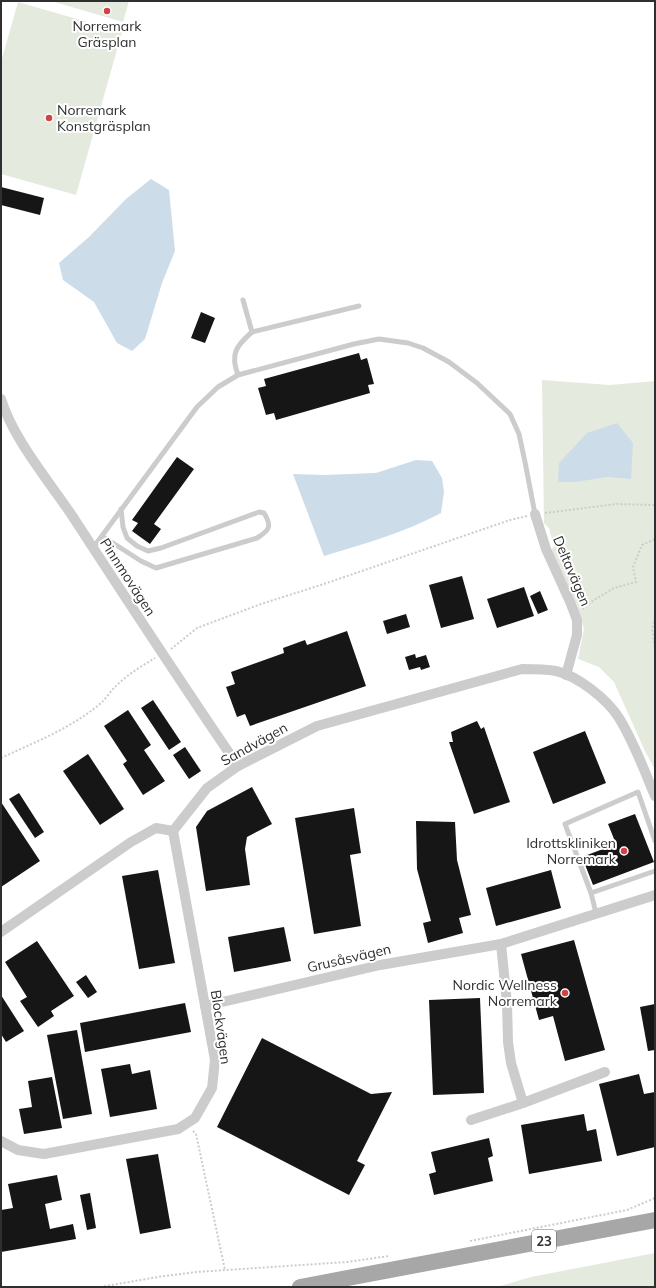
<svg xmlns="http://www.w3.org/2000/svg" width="656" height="1288" font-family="Mulish,sans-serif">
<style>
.green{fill:#e4ebde}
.water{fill:#ccdce9}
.building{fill:#161616}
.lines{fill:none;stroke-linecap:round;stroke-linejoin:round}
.path{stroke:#ccc;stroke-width:2;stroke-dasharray:2 2;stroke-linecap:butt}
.lane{stroke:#ccc;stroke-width:5}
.street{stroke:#ccc;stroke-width:10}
.primary{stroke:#a7a7a7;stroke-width:16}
.poi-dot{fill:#d54244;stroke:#fff;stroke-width:1.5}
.labels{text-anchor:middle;stroke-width:4;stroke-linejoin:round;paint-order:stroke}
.shield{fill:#fff;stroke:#6d6d6d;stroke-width:1}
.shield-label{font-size:13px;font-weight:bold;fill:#2f2f2f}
.poi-label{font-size:14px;fill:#2f2f2f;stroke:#fff;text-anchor:end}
.street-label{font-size:14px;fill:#2f2f2f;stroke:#fff}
</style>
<rect width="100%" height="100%" fill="#fff"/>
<g class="green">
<polygon points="51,1 129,1 123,22"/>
<polygon points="18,2 122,32 76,195 1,174 1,62"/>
<polygon points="542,380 610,385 655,381 655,770 644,749 614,682 599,667 578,659 584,629 577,605 551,549 554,548 549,528 544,523"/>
<polygon points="655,1253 655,1287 497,1287 531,1277"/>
</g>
<g class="water">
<polygon points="151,179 169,190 175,251 162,283 145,339 132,351 117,343 94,302 63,280 59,263 89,237 126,199"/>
<polygon points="617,423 633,443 631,479 607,477 576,482 558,482 559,463 587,433"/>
<path d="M416,460l16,1 10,17 2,14 -3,21c-37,20 -78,31 -117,43l-31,-82 31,1 52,-2z"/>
</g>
<g class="building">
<polygon points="1,187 44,198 40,215 1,205"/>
<polygon points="201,312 215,318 205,343 191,338"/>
<polygon points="359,353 361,360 367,358 374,384 368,385 370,393 276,420 274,413 266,415 258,388 266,386 264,379"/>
<polygon points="177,457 194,469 154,524 161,529 150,544 132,531 138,523 132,520"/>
<polygon points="462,576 474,619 441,628 429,585"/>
<polygon points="524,587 534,616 497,628 487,599"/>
<polygon points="540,591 548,610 538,614 530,596"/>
<polygon points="406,614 410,627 387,634 383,621"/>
<polygon points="347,631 366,686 250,726 245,714 237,717 226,687 235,684 231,672 284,653 283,648 305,640 307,645"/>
<polygon points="415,654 416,658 426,655 430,667 421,670 420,667 409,670 405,657"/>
<polygon points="153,700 181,742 169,750 141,708"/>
<polygon points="128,710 151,745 144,750 165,781 143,795 123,764 127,761 104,726"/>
<polygon points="477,721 481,729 484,727 510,802 474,814 449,742 453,742 451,732"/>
<polygon points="585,731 606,783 553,804 533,752"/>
<polygon points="185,747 201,771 189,779 173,755"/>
<polygon points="88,754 124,809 100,825 63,771"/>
<polygon points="252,787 272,824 247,837 245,849 250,885 206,891 196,827 207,811"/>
<polygon points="19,793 44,832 35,838 9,799"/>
<polygon points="1,802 40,861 1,887"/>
<polygon points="354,808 361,853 350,855 361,926 314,934 295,818"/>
<polygon points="635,814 654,862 593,885 582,857 616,844 608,824"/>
<polygon points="416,821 455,822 457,860 471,915 459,918 463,933 428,943 423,923 431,921 417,869"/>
<polygon points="158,870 175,963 139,969 122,876"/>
<polygon points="551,870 561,908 496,926 486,888"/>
<polygon points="284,927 291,961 234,972 228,937"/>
<polygon points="574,940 605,1050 565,1061 553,1016 539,1020 521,954"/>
<polygon points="37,941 74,996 51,1011 54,1016 38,1027 20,1001 27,997 5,962"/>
<polygon points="86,975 97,992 88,998 76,982"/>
<polygon points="1,995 24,1031 6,1042 1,1034"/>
<polygon points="480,998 484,1093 433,1095 429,1000"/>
<polygon points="185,1003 191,1032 85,1052 80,1023"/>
<polygon points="655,1004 655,1050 648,1051 640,1007"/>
<polygon points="77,1030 92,1114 63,1119 47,1035"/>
<polygon points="262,1038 371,1094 392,1092 357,1161 365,1165 349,1195 217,1127"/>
<polygon points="130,1064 132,1074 150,1070 157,1109 110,1117 101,1069"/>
<polygon points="639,1074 644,1094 655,1092 655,1147 617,1156 599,1084"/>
<polygon points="52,1077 62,1128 24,1134 19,1109 32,1107 28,1081"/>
<polygon points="584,1114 587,1131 596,1129 602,1161 529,1174 521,1125"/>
<polygon points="489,1138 493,1156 488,1158 493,1181 434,1195 429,1174 436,1172 431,1152"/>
<polygon points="158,1154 171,1228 140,1234 126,1159"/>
<polygon points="57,1175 62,1200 45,1204 50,1229 73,1224 76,1239 1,1252 1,1210 13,1208 8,1184"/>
<polygon points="90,1193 96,1228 87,1230 80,1195"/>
</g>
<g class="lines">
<g class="path">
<polyline points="545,513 617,504 655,505"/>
<polyline points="582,609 594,600 614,588 636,582 633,567 642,545 655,539"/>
<polyline points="655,618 652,629 655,648"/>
<polyline points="171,649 197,628 261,604 324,584 510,520 527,516"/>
<path d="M1,758c34,-16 71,-30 100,-55 6,-5 10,-13 16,-18 11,-11 25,-19 38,-27"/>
<polyline points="193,1131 196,1134 225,1270"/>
<polyline points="470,1241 627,1210 655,1198"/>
<polyline points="100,1287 158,1277 196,1272 347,1262 389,1256"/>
</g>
<g class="lane">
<polyline points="252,332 359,306"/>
<path d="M238,375c-8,-21 -2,-29 14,-43l-9,-32"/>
<path d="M102,536l39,25 15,7 101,-30c13,-8 15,-12 7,-25l-5,-1 -98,36 -13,3 -11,-5 -10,-8 -4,-11 -2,-18"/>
<polyline points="93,548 197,407 218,387 238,375 354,344 379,339 408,343 423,348 449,362 477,383 510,414 519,434 525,462 535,514"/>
<polyline points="591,893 655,871"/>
<polyline points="596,913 591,893 565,824 638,792 655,841"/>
</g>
<g class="street">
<path d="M1,399c12,40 48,82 72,118 54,83 109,167 165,249"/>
<polyline points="535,514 546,549 571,604 577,620 577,635 566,675"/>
<path d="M1,932l130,-90 25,-14 17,3 34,-43 31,-22 79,-40 205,-57c11,0 23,0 34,2 22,5 51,28 63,47 15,24 25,52 36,78"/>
<polyline points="501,944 507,1003 508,1042 511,1063 523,1103"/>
<polyline points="205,1006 380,965 501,944 655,895"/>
<polyline points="471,1120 523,1103 605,1072"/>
<polyline points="1,1141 18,1150 44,1154 178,1129 195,1118 212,1088 215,1060 173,831"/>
</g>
<polyline class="primary" points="300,1287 655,1220"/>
</g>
<g class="poi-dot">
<circle cx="107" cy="11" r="4"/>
<circle cx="49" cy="118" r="4"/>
<circle cx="624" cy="851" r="4"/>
<circle cx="565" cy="993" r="4"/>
</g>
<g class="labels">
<rect class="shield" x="532" y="1230" width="24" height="22" rx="3"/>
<g class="shield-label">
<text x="544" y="1246">23</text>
</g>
<g class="poi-label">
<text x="107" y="31" text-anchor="middle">Norremark<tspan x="107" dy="16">Gräsplan</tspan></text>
<text x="57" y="115" text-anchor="start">Norremark<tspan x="57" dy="16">Konstgräsplan</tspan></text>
<text x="616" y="848">Idrottskliniken<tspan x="616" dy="16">Norremark</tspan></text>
<text x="557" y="990">Nordic Wellness<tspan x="557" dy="16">Norremark</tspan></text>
</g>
<g class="street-label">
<text transform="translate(572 571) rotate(67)" y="5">Deltavägen</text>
<text transform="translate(128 577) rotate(57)" y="5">Pinnmovägen</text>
<text transform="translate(254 744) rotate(-29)" y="5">Sandvägen</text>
<text transform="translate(349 958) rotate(-13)" y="5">Grusåsvägen</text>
<text transform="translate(221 1027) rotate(82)" y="5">Blockvägen</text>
</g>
</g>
<rect width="656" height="1288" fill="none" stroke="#2f2f2f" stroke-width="4"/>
</svg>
